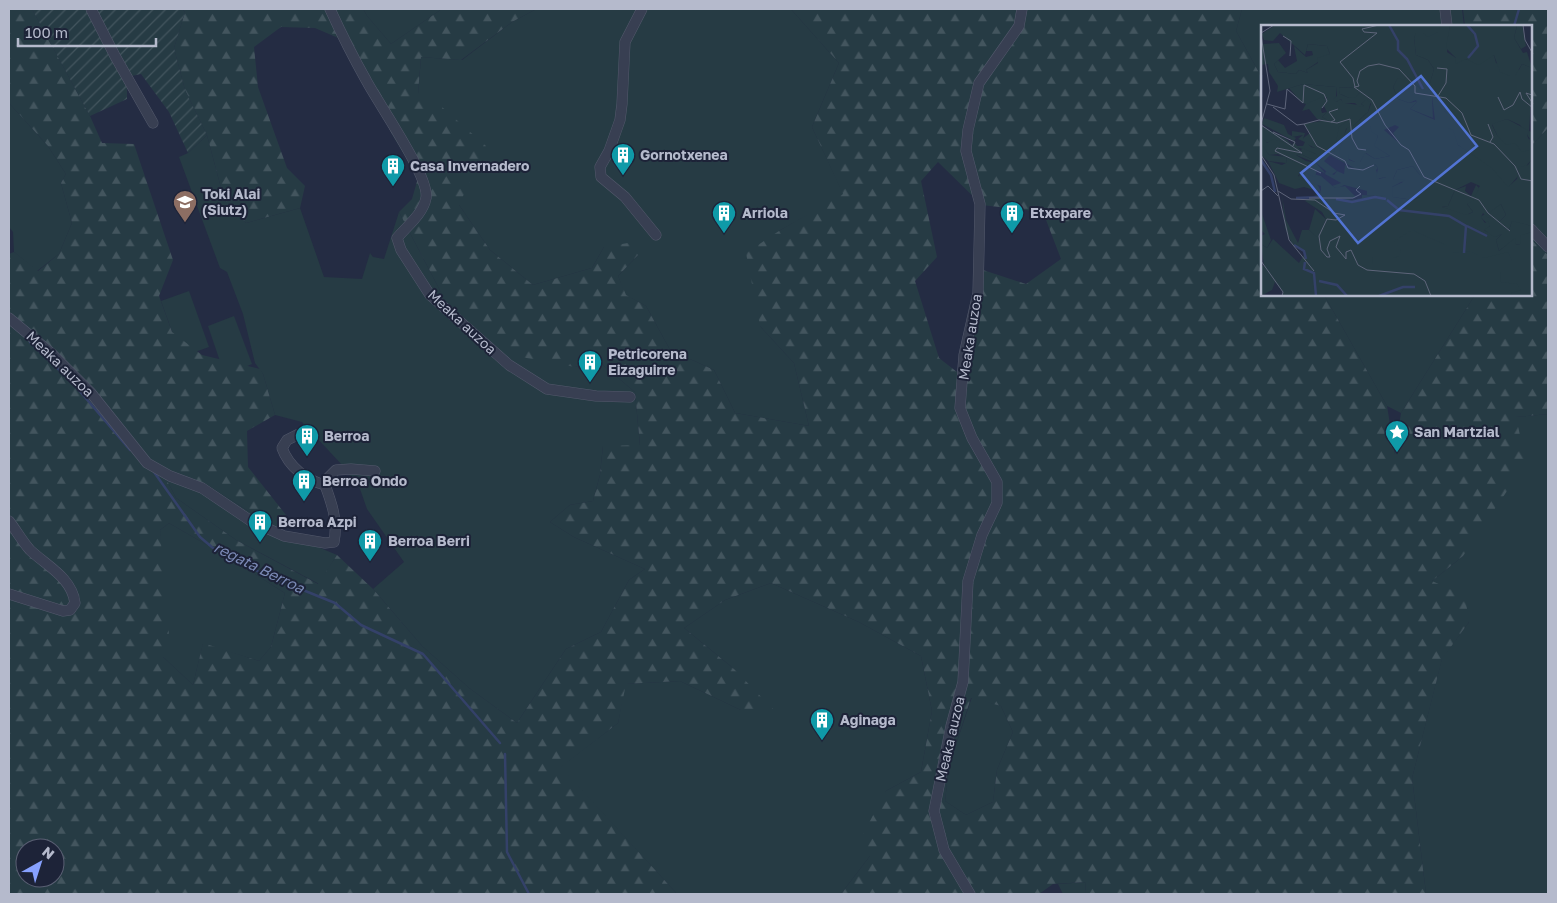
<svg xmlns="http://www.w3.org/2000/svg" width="1557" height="903" font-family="'Golos Text',sans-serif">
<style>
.grass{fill:#263b44}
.forest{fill:url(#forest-firs);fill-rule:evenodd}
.garden{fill:url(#garden-furrows)}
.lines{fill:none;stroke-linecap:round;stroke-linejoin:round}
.stream{stroke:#344169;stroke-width:2.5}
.minor-casing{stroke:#53596c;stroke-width:11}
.minor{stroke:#383f52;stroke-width:10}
.labels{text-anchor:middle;stroke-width:4;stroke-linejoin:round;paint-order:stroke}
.poi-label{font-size:14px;font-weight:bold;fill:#b5bacc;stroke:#1d2338;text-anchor:start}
.street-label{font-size:14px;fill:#b5bacc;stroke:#1d2338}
.water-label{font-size:15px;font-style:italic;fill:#7b8ab6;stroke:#1d2338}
.inset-river{fill:none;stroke:#344169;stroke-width:2.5}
.inset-road{fill:none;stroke:#5e657a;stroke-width:1}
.view{fill:#5274d4;fill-opacity:0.15;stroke:#5274d4;stroke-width:2.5}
.inset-edge{fill:none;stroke:#b5bacc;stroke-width:2.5}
</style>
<defs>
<pattern id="forest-firs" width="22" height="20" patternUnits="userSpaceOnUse" patternTransform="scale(1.25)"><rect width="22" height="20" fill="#263b44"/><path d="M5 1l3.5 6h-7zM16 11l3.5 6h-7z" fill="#43555e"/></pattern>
<pattern id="garden-furrows" width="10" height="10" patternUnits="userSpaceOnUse" patternTransform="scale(1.25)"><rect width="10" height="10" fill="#263b44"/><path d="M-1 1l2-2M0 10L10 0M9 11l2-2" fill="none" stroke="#43555e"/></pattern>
</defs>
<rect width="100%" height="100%" fill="#242c43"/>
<g class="grass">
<polygon points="363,9 442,9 391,44 367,16"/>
<polygon points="536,9 791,9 839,63 812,127 844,195 779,231 760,326 794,363 809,426 735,413 714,370 670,350 646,306 625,295 618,276 638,255 604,247 592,268 533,285 490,250 459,205 418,93 421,57 462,60 512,22"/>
<polygon points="1242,9 1462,9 1464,26 1262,26 1262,78 1236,31"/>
<polygon points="9,103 48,146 66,174 61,183 72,223 59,254 37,271 14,252 13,232 9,227"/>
<polygon points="1548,128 1548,255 1531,240 1531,146"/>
<polygon points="207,135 224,199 246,223 300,208 324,277 362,279 370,253 373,257 384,259 399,212 442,294 575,367 597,360 635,392 640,446 603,446 600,475 593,501 570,505 550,522 574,537 645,569 629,580 601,632 566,649 517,723 469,688 422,646 373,589 404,562 367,509 360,489 343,466 302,422 275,415 263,374 255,363 243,314 227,272 220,268 179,157 188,153"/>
<polygon points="189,291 209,347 181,357 161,301"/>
<polygon points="1324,295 1475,295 1401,413 1387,406"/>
<polygon points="234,316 252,364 225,376 208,326"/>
<polygon points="1548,414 1548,894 1426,894 1412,778 1442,658 1469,622 1432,581 1463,556 1515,417"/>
<polygon points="163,473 206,484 280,531 337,555 319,584 236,540 176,498"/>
<polygon points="169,523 228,557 285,593 271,647 259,661 203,644 193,685 163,657 160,530"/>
<polygon points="771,583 859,622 921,656 932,711 921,772 886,791 870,856 841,894 677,894 560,767 618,723 625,684 680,681 741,710 734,669 684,628 725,600"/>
<polygon points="972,697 1001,706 1013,732 997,770 993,802 966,815 945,801 949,765"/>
<polygon points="1086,882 1085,894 1063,894 1058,884"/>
</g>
<g class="forest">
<path d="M9,9h23l58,107 12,27 32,1 39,116 -14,36 13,36 30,23 58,14 3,5 12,41 -28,16 1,36 38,48 -6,16 -74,-47 -43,-11 13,25 60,42 82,44 19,-29 36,34 49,57 47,42 48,35 49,-74 35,-17 28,-52 16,-11 -71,-32 -24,-15 20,-17 23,-4 7,-26 3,-29 37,-1 -5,-53 -38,-32 -22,7 -75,-14 -58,-59 -43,-82 13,-13 6,-21 -25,-42 -50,-96 -28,-12 -34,-1 -27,20 4,40 29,81 18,18 -5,22 -54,15 -22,-24 -17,-64 -22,-45 -11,-42 11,-36 -3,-3h181l4,7 24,28 51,-35h94l-24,13 -51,38 -40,-3 -3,36 24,14 44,39 -27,59 31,45 43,35 59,-17 12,-21 24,-4 10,12 -20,21 8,19 20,11 24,44 44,20 21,43 74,13 -15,-63 -34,-37 -14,-73 33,-22 64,-37 -31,-67 27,-64 -48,-54h451l-6,22 26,47v217h62l63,111 8,49 6,-42 74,-118h56v-55l17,15v159l-32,3 10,46 -63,93 -31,25 33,15 4,26 -27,37 -30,119 14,116h-341l1,-12 -33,2 -14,10h-198l29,-38 -8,-20 24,-45 35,-19 11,-61 -11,-55 -62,-34 -88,-39 -46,17 -41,28 50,41 39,40 -32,1 -61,-29 -54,3 -8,39 -57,44 116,127h-668v-640l5,-2 24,19 21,-17 13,-31 -11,-40 5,-9 -18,-28 -39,-43zM938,162l44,43 61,7 18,47 -35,25 -46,-15 -23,103 -18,-14 -24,-77 22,-24 -16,-76zM169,523l59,34 57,36 -14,54 -12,14 -56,-18 -10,42 -30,-28 7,-10 -10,-117zM971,698l30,8 12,26 -16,38 -4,32 -27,13 -21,-14 4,-36zM25,848h30v30h-30z"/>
<polygon points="1463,9 1548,9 1548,128 1531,146 1531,26 1465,26"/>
</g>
<polygon class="garden" points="32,9 182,9 185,12 174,48 185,90 207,135 188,153 169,112 141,74 127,77 127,99 90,116"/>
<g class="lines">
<g class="stream">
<polyline points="1514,26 1519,9"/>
<polyline points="30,342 72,382 130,450"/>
<polyline points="154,472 200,537 213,548 261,573 335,603 361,625 423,654 500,743"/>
<polyline points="505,754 507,852 529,894"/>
</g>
<g class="minor-casing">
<g id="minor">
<polyline points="91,9 115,56 153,123"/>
<path d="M330,9c11,24 23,48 36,71 12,23 64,97 60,118 -3,16 -19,28 -29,40l4,12 29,45 79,70 38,24 49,7 34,1"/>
<polyline points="642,9 625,42 622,104 620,120 609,151 600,167 601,177 625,197 656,235"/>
<polyline points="1445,9 1447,26"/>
<polyline points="1531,229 1548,247"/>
<path d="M9,318l42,35 40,40 56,70 23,13 32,12 49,33 33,15 41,7 9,-1c4,-21 -2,-38 -9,-57l3,-7 8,-8 15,-1 24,2"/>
<path d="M299,434l-12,6 -5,8c7,19 24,32 43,37"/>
<path d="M9,521c7,9 13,20 21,29 17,16 42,28 45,53l-5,7 -7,1 -54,-17"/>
<polyline points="970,894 944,850 934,811 951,726 963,682 968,581 982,535 997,503 997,482 972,438 960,408 964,355 978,293 979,250 980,204 966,151 968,130 979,83 1019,26 1022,9"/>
</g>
</g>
<use href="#minor" class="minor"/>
</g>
<defs>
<g id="building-pin" transform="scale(1.25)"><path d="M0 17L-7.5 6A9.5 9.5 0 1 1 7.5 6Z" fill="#0f9aa8" stroke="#1d2338"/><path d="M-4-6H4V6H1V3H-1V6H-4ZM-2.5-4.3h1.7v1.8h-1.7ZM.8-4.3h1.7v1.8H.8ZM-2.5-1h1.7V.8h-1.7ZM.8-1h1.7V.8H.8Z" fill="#fff"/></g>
<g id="school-pin" transform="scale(1.25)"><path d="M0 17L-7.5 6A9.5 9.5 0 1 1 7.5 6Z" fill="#8d6e63" stroke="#1d2338"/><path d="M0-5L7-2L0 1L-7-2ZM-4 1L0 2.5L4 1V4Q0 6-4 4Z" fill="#fff"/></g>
<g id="sight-pin" transform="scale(1.25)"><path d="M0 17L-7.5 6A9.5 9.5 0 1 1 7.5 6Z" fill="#0f9aa8" stroke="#1d2338"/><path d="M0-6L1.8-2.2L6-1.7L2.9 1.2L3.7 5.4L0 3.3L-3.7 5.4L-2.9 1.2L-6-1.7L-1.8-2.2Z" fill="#fff"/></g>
</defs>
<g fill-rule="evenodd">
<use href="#building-pin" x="623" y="155"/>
<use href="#building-pin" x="393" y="166"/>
<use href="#school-pin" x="185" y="202"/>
<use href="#building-pin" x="724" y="213"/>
<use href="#building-pin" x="1012" y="213"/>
<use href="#building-pin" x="590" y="362"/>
<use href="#sight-pin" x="1397" y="432"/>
<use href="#building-pin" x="307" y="436"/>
<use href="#building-pin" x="304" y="481"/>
<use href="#building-pin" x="260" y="522"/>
<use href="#building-pin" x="370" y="541"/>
<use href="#building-pin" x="822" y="720"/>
</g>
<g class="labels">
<g class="poi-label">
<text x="640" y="160">Gornotxenea</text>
<text x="410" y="171">Casa Invernadero</text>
<text x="202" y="199">Toki Alai<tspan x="202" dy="16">(Siutz)</tspan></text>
<text x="742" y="218">Arriola</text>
<text x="1030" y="218">Etxepare</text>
<text x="608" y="359">Petricorena<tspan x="608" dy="16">Eizaguirre</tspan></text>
<text x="1414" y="437">San Martzial</text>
<text x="324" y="441">Berroa</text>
<text x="322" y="486">Berroa Ondo</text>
<text x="278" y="527">Berroa Azpi</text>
<text x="388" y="546">Berroa Berri</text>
<text x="840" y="725">Aginaga</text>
</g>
<g class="street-label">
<text transform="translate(462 322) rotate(43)" y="5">Meaka auzoa</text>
<text transform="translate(970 337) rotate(-81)" y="5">Meaka auzoa</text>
<text transform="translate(60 364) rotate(44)" y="5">Meaka auzoa</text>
<text transform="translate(950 739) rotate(-77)" y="5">Meaka auzoa</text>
</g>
<g class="water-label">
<text transform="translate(259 568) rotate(26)" y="5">regata Berroa</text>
</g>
</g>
<g transform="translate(1261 25)">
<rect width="271" height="271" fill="#242c43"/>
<path d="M177,0h12l-3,27 9,6 17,2 21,-5 2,8 23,7 3,-6 11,4 -4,63 3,1v27l-24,29 -50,-43 -10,-16 -4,-18 -12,-14 1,21 -23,-9 7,-7 -1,-2 -7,3 -11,-4 -5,-12 5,-10 8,-2 16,15 6,-1 6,-20 -6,-9 -12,-5 -2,-17 1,-5 23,-1zM246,94l13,6 10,14 -15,4 -18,-8 -5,-10zM256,0h5l4,21 -5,3 -7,-11zM47,19l19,2 3,8 -24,16 2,3 -9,-3 -3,4 -18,-2 -4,-8 4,-4 7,8 12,-7 -3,-15 12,11 7,-2 -1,-4h-6zM42,59l33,3v15l4,-3 5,4 19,3 -3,-2 6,-6 4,3 -3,11 -15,14h17l8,10 -3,10 15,10 -15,3 -9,-6 -6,9h-5l-16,-8 -2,-3 11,-25 -6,-1 -8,27 -13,-1 -14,-7 -5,-5 8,-6 -6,-9 23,-4 -5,-3 5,-5 -3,-6 3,-9 -17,8 -8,-2 -13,-15zM77,62l17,1 5,4 -4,6h-7l-9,-4zM3,93l20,7 4,9 8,4 -2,3 -32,-17zM26,132l17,9 -6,10 19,7 4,9 -17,-5 -9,2 -16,-6 -11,-22 14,4 4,-2zM114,139l3,4 -2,2 3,9 7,-2v20l-19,-2v-4l-23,-6 -7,4 -5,-3 9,-3 -16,-9 1,-3 8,4 3,-4 7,3 1,-9 9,3zM152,141l7,9v22l-7,3 -21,-3v-10l11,-5 -10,-3 4,-9zM240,179l5,11 -7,7 10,8 3,-10 20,6v6l-11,4v8l-6,1v-6l-16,12 -3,-11 6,-6 -8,4 -11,-9 7,-3 -10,-9zM54,184l11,10 -8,20 -9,-9zM0,186l10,29 -4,8 -6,-4v-8l4,-2 -4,-4zM213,206l8,4 2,7 -9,3 -6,-13z" fill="#263b44" fill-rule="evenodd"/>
<path d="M14,0h163v7l-10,5 -5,-4h-7l-2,5 2,17 12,5 6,9 -6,21h-6l-15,-14 -3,4 -6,-2 -5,9 5,12 11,4 9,-2 -8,8 25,11 -3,-24 14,2 4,6 -6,7 4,3v14l5,2 5,15 34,23 16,19 9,-8 2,-12 9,-2 4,-6v67l-20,-5 -3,9 -10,-8 7,-7 -5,-11 -11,8 1,5 -3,1 -5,-5 -2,4 4,6 3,-2 2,5 -6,4 11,7 7,-3 -6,6 3,11 16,-13 1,7 4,-1 1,-9 11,-3v64h-250l1,-4 -8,-10 -3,8 -11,6v-30h3l-3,-22 6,4 6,-9 26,24 6,-10 -13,-9 -7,-16 -3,-33 4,25 12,23 4,-13h7l9,8 8,-19 -4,-7 -17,-11 16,-9v-6l-23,-7 3,-8 20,5 14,12 10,-2 11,11 -10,4 16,-3v-3l24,1v-19l-10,2 2,-11 -3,-4 -13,5 -8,-1 -24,-13 -6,6 13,10 -6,4 -15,-12 -20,-8 5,-1 10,5 5,-5 -22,-8h9l2,-4 -7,-3 5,-4 -11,2v-6l13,2 -2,6 8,8 23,5 5,-25 11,-8 2,6 -6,4 -7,25h9l1,6 6,2h5l5,-9 10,6 15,-3 -16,-10 4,-10 -6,-4 -2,-6h-17l15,-14 3,-8 -4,-5 -6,5 3,2 -5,1 -4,-4h-12l-2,-4 -5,3 -3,-3 4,-3 -1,-9 -33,-3 -26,8 1,-6 -9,-14 -1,-8 -7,1v-30l2,9 16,-1 7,10 -12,11 4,8 18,2 3,-4 9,3 -2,-3 12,-7 -1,-5 13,-4 -3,-8 -19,-2 -3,11 -25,-22 -7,8 -9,-1 -2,-6zM78,62l16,1 5,4 -4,5 -7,1 -9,-4zM134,100l4,2 -6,6 5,9 -14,-12zM152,141l7,9v22l-7,3 -20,-3 -1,-10 13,-7 -12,-1 4,-9zM210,157l9,4 -13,18 6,8 -4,2 -27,-7 6,-1 7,-16zM189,0h67l-3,13 9,15 4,-1 5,16 -10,-4 -7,12h-5l-10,-4 -6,-17 -15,10 -13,-6 -11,5 1,-6 -10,-10zM61,72l5,3 -6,10 1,3 5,-1 -5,5 7,4 -12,-2 -8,-10 -7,2 4,-7zM246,94l22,12 -2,4 5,12 -3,3 -7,2 -7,-9 -9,2 -9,-10 -5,-11zM0,100l26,15 6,6 -28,-4 -4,-3zM0,116l8,14 18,2 -1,6 -18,-2 -7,-6z" fill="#263b44" fill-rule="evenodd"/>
<path d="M62,199l41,40h9l-1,-6 11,-10 11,10 5,-2 2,-6 -7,-9 18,-11 34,15 7,8 17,-2 14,7 24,-6 4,8 -12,12 1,10 16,2 4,6 -10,3 1,3h-208l10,-7 -3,-14 13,-16 -7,-23z" fill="#263b44"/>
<path d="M1,112l5,6 6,-4 19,6 2,-3 7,9 1,-3 14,6 2,4 -7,1 -10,-5 -5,1 10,6 10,2 9,10 -8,-3 -2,7 -14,-6 2,-5 -25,-12 -9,1 -7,-10zM215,160l3,3 -6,13 -6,3 6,8 -7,3 -24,-8 6,-1 7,-16 11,-4 -1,5 6,5z" fill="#263b44"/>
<path class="inset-river" d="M128,0l9,16v9l9,9 16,30M206,0l8,9 3,12 -10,12M0,50v22M0,135l10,15 4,17M35,173l26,-1M75,174l16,3 23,-5 11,2M126,175l12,10 50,6 17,10 -2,27M206,201l20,10M33,220l10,6 2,8M44,237l-1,7 10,4 2,23M58,256l18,4 10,11M118,271l24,-9h12"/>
<path class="inset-road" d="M118,0l-17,4 2,3 13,1 -37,29 13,16 2,9 4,-1 -2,-5 3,-10 8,-5 11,-2 20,5 16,17v7l31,5 16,15 9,22 23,9 21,22 6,13 12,2M262,0l2,15 8,14M0,8l13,-8M22,11l8,5 -1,15M176,43l10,1 -1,14 -8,13M93,62l18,13 13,25 16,20 8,5 15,27 55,23 9,13 22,18M271,70l-6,-2 7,11M237,72l6,13 9,-5 7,-13 2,7 11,9M42,78l1,-18 20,9 3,7 -5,7M6,79l18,5 2,-20 16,14M12,82l24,18 7,-1 13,22 28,15 3,7 15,2 11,-5M70,97l4,-2 -6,-8 9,-3M0,99l9,-33 -9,-56M43,99l15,-4 18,3 13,-4 2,19 6,11 8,1M227,99l5,13 -3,5M0,100l41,28 -25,-5 -2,3 46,22M12,107l22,10 -2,4M0,130l13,20 15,65 25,31M0,166l7,-5 10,10M17,166l13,8 24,1 19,13 11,2 -9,5 -9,-1 -8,17 2,14 6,7h3l-3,-8 3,-8 10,-5 -4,11 10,12v-7l5,-2 7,15 9,5 47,4 11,7 6,15M48,173h44l8,-4 -5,-4 4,-4M0,236l22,31 -1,4"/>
<path class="view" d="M160,51l56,70 -119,97 -57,-70z"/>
<rect width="271" height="271" class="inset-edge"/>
</g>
<rect width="1557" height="903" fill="none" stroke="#b5bacc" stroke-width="20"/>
<g transform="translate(40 863) rotate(39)"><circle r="24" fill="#1d2338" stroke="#5a5f73"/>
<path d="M0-4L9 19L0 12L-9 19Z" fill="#87a1ff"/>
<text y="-8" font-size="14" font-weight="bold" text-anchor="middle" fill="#b5bacc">N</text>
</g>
<path d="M18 38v8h138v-8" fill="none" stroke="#b5bacc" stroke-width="2.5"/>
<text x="25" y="38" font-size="15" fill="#b5bacc" stroke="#1d2338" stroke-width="4" paint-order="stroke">100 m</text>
</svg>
